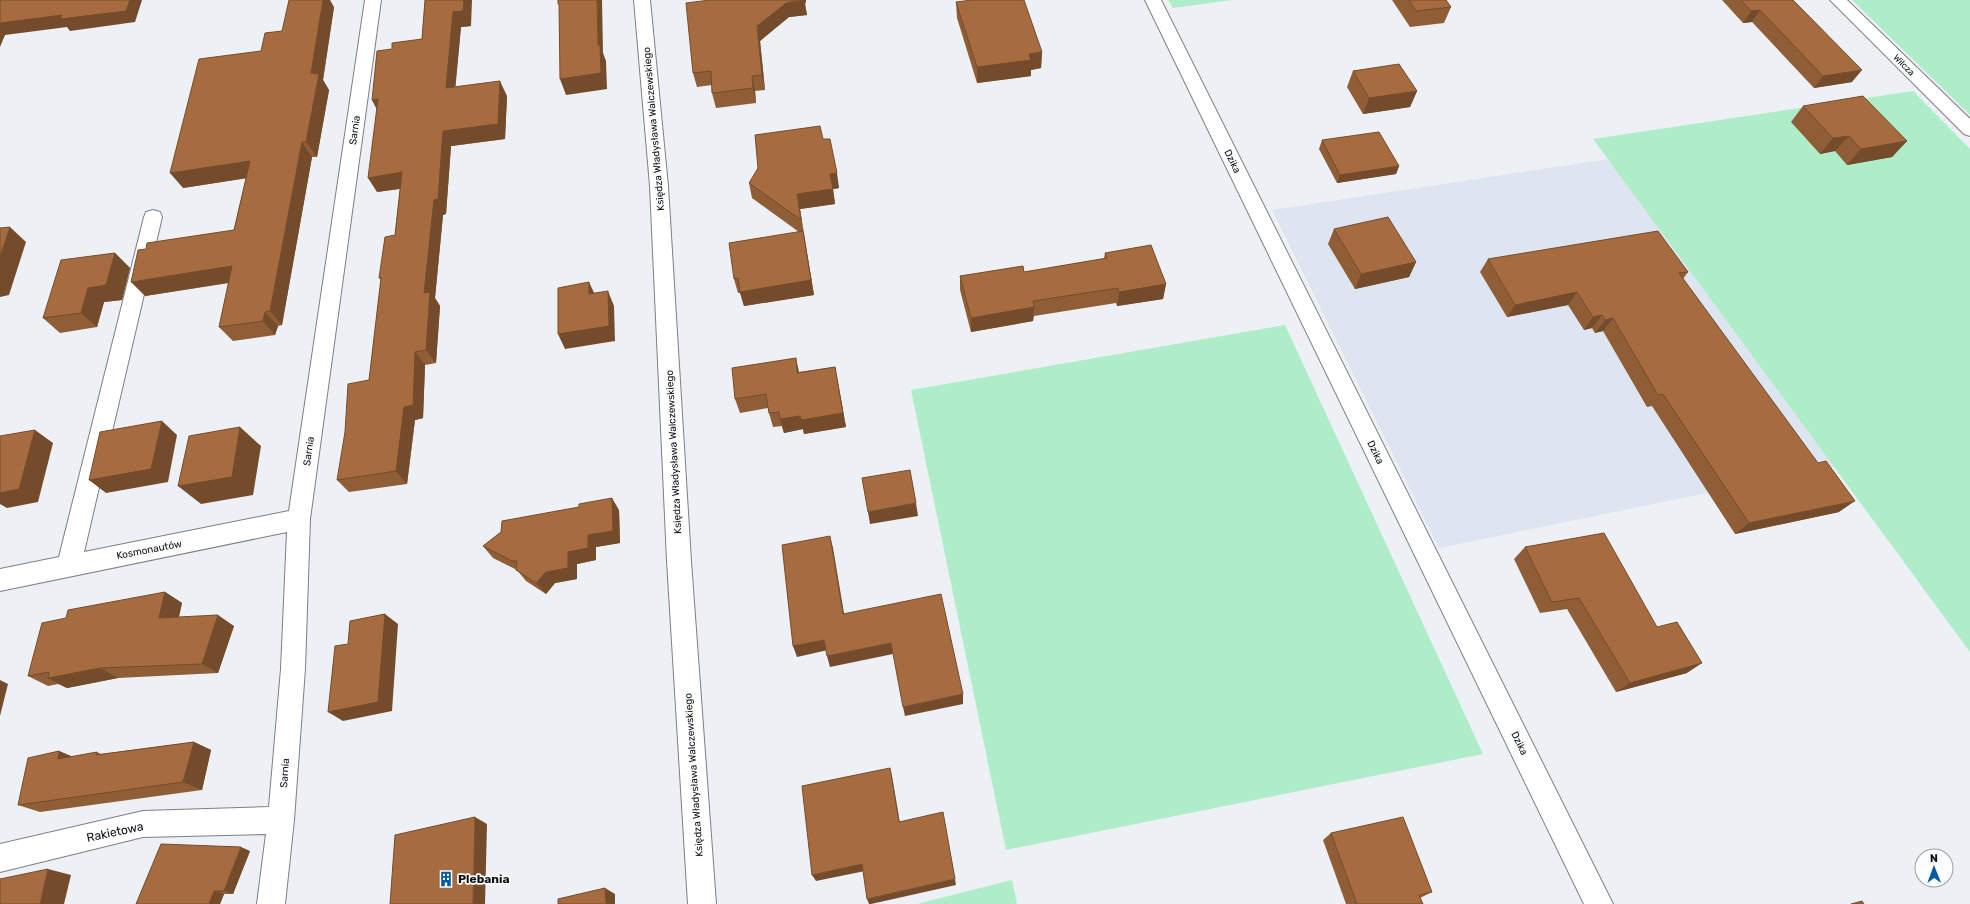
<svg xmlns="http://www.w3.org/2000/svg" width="1970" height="904" font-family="Rubik,sans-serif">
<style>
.built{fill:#dde5f0}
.green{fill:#afedc9}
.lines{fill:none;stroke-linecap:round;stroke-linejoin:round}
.minor-casing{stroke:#7c7f84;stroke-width:2}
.minor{fill:#fff;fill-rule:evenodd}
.wall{fill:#8f5d36}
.shaded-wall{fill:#744c2c}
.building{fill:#a66c3f;stroke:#744c2c}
.labels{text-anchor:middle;stroke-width:3.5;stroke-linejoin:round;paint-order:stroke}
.far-street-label{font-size:9px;fill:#0e0f10;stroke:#fcfdfe}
.street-label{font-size:10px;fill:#0e0f10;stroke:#fcfdfe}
.near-street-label{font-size:12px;fill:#0e0f10;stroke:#fcfdfe}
.near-poi-label{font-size:12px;font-weight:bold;fill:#0e0f10;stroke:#fcfdfe;text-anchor:start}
</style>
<rect width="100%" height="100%" fill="#edf0f5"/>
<polygon class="built" points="1609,159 1834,467 1439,548 1272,210"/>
<g class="green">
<polygon points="1168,0 1232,0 1173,8"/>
<polygon points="1852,0 1970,0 1970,115"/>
<polygon points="1913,91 1970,149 1970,652 1593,139"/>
<polygon points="1285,325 1483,754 1006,850 911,390"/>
<polygon points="1012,880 1017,904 917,904"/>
</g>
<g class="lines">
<g class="minor-casing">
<g id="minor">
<polygon points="365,0 381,0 310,519 305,669 294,820 285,904 257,904 266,834 143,837 0,872 0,844 143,811 269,807 281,669 287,532 0,591 0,569 59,557 144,217 146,212 153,210 160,212 162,217 84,552 289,511"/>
<polygon points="634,0 650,0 668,186 691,561 716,904 688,904 667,561 650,186"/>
<polygon points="1145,0 1161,0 1613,904 1584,904"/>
<polygon points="1830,0 1847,0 1970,119 1970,136 1964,134"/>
</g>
</g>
<use href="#minor" class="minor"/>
</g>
<g class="wall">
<polygon points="425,0 471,26 461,27 455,87 507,96 505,139 451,146 446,214 443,215 435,298 440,306 436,363 425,365 423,418 415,420 407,484 349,492 337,480 369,380 381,280 379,278 395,235 400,189 377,192 376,108 372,100 392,49 422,39"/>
<polygon points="1392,0 1446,0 1451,7 1444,23 1410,27"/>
<polygon points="1722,0 1793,0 1852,82 1814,88 1752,22 1743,23"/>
<polygon points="806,2 805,4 807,15 789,17 760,41 765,90 755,91 756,103 716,108 712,93 712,85 697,87 693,73"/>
<polygon points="956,2 1042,52 1041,68 1031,70 1031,76 977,83 957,18"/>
<polygon points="334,7 323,80 329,90 317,157 312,157 282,325 278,326 275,335 233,341 219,327 229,283 145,296 146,249 234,230 246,178 183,188 261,51 282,31"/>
<polygon points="1353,71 1417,91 1410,107 1363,114 1347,87"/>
<polygon points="1803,106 1907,141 1892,157 1847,165 1835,151 1820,154 1791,122"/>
<polygon points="823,139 839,188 833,189 835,204 800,209 814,295 744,306 740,293 738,293 734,279 799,232 752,198 749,183"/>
<polygon points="1322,140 1399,166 1396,174 1337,183 1319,149"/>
<polygon points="1334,229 1416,262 1409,277 1355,289 1328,244"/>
<polygon points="115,253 130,268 122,300 104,302 97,327 60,333 43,318"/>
<polygon points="1105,253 1166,284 1163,299 1117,306 1116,303 1034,316 1033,321 971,332 960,290 960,276 1024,272 1104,259"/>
<polygon points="1488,259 1688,272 1683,279 1839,512 1735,534 1652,406 1647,407 1603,331 1595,333 1592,328 1584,330 1568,305 1507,317 1480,272"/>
<polygon points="835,367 846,427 804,434 803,429 784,433 782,426 773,427 769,413 768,408 740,413 735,399 799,372"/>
<polygon points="619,510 620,543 596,547 596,560 577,564 577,579 555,583 546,594 526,581 517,570 493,558 483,546 501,532"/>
<polygon points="1525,547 1657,627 1687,673 1616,692 1567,609 1540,613 1514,559"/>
<polygon points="165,592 182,603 179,617 234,626 218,673 118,678 67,688 58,684 48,686 28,676 66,618"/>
<polygon points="194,742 211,750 202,790 40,812 18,805 59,751 73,757 97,752 101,754"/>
<polygon points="1331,833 1432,892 1420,898 1423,904 1346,904 1323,840"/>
<polygon points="250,851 233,894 224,894 220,904 136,904"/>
</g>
<g class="shaded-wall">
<polygon points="130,0 142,0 135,22 70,31 67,27 5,35 0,47 0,23"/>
<polygon points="323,0 330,0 334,7 323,80 329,90 317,157 306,142 311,73"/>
<polygon points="464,0 472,0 471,26 461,27 454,103 446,88 453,12"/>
<polygon points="597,0 602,0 603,53 606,61 607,89 566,95 560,79 598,45"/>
<polygon points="804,0 806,0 806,2 805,4 807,15 789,17 760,41 765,90 762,75 757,26 786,3"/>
<polygon points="1760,10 1752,22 1743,23 1751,11"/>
<polygon points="1042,52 1041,68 1031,70 1031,76 977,83 977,67 1029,54"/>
<polygon points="1862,70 1852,82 1814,88 1823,76"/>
<polygon points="752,76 755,91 756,103 753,88"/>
<polygon points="500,81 507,96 505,139 451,146 446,214 443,215 435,298 440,306 436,363 426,350 424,293 434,200 443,131"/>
<polygon points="1417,91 1410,107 1363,114 1369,98"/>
<polygon points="378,99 381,115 372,100"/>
<polygon points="1849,136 1835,151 1820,154 1833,138"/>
<polygon points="1907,141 1892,157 1847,165 1861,149"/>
<polygon points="302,142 312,157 282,325 270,311"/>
<polygon points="250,161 261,176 183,188 170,173"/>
<polygon points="1399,166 1396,174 1337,183 1340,175"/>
<polygon points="402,172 411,187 377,192 368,178"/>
<polygon points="837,173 839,188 833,189 835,204 800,209 804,236 797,194 830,174"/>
<polygon points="10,227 26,242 9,295 0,297 0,256"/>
<polygon points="803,231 814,295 744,306 740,292"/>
<polygon points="115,253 130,268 122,300 104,302 97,327 81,313 88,288"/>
<polygon points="1416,262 1409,277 1355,289 1361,274"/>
<polygon points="232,266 245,280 145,296 131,282"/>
<polygon points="589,282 596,297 589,294"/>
<polygon points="1166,284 1163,299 1117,306 1119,292"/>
<polygon points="608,291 614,306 615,341 565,349 558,334"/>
<polygon points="1577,292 1568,305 1507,317 1515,305"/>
<polygon points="1034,307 1033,321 971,332 971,318"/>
<polygon points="265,312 278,326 275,335 263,321"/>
<polygon points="1602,315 1592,328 1584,330 1593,317"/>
<polygon points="1613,318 1603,331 1595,333 1605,320"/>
<polygon points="415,352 425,365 423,418 415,420 407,484 396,471 404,407"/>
<polygon points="796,358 799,372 801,386 797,373"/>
<polygon points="835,367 846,427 804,434 803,429 784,433 780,419"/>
<polygon points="162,421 177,435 168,482 106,493 89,480"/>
<polygon points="240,427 261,446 253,495 201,504 178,486"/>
<polygon points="35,430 53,443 38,502 7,508 0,504 0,488"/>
<polygon points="612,498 619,510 620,543 596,547 596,560 577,564 577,579 555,583 546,594 536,583 546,572 588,535"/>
<polygon points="1855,501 1839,512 1735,534 1749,523"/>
<polygon points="916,503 918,516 870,524 868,512"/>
<polygon points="830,536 833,548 846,625 843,614"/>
<polygon points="165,592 182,603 176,628 159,618"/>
<polygon points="385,614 398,624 392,711 343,721 328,712"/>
<polygon points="218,615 234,626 218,673 202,664"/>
<polygon points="824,640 828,650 797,657 793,646"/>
<polygon points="891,643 893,654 830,667 827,656"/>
<polygon points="1702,663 1687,673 1616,692 1630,683"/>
<polygon points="100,668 118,678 67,688 48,678"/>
<polygon points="0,680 8,684 0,716"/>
<polygon points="963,694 963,704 905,716 903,707"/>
<polygon points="194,742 211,750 202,790 183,782"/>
<polygon points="59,751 80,760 58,759"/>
<polygon points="890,768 892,776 901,829 899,822"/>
<polygon points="475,817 487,824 485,904 473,904"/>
<polygon points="241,847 250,851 233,894 224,891"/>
<polygon points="862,864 865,871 816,881 812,875"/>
<polygon points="48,869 71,875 64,904 40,904"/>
<polygon points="955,879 956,885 871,904 869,904 867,899"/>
<polygon points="605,888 615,894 615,904 606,904"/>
<polygon points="214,891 224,894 220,904 209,904"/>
</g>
<g class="building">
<polygon points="0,0 130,0 126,11 60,19 62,15 0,23"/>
<polygon points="289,0 323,0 311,73 319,74 306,142 302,142 270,311 265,312 263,321 219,327 232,266 131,282 138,250 146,249 147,243 234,230 250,161 170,173 199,59 261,51 265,33 282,31"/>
<polygon points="425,0 464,0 463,11 453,12 446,88 500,81 498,124 443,131 438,199 434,200 424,293 430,292 426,350 415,352 413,405 404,407 396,471 337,480 345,432 348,384 369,380 381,278 379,278 385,237 395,235 402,172 368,178 378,99 372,100 377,51 392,49 392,43 422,39"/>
<polygon points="558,0 597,0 598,45 600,45 601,73 560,79 559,4 558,4"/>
<polygon points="710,0 804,0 786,3 757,26 762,75 752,76 753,88 712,93 711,71 693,73 686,3"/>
<polygon points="972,0 1024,0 1042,52 1029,54 1031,60 977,67 956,2"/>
<polygon points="1409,0 1446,0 1451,7 1416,11"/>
<polygon points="1741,0 1793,0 1862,70 1823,76 1760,10 1751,11"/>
<polygon points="1399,64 1417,91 1369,98 1353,71"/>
<polygon points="1863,96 1907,141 1861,149 1849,136 1833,138 1803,106"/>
<polygon points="820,126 823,139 830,139 837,173 830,174 833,189 797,194 801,220 749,183 758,168 755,135"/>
<polygon points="1379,132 1399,166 1340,175 1322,140"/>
<polygon points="1388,217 1416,262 1361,274 1334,229"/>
<polygon points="10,227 0,256 0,228"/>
<polygon points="803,231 811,280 740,292 738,278 734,279 729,243"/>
<polygon points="1658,231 1688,272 1679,273 1818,463 1826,461 1855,501 1749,523 1663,394 1658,395 1613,318 1605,320 1602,315 1593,317 1577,292 1515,305 1488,259"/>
<polygon points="1151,245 1166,284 1119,292 1118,288 1033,301 1034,307 971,318 960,276 1023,266 1024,272 1107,258 1105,253"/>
<polygon points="115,253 106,285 88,288 81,313 43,318 61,260"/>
<polygon points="589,282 589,294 608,291 609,326 558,334 558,288"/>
<polygon points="796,358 797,373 835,367 843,413 801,420 800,416 780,419 779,412 769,413 766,394 735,399 732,368"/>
<polygon points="162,421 151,469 89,480 100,432"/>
<polygon points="240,427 232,477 178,486 189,436"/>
<polygon points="35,430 19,489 0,493 0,436"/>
<polygon points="910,470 916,503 868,512 862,478"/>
<polygon points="612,498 613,531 588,535 588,548 568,552 568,568 546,572 536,583 516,570 517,561 512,561 483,546 501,532 502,521 579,507 579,504"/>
<polygon points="1604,533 1657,627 1677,622 1702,663 1630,683 1579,598 1552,602 1525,547"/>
<polygon points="830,536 843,614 941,594 963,694 903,707 891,643 827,656 824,640 793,646 782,545"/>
<polygon points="165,592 159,618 218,615 202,664 100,668 48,678 49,672 28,676 42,623 66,618 68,610"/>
<polygon points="385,614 378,702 328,712 335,646 348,644 350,621"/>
<polygon points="194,742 183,782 18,805 28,758 59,751 58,759 97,752 96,755"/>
<polygon points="890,768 899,822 943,812 955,879 867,899 862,864 812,875 802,786"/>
<polygon points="475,817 473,904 390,904 395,835"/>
<polygon points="1403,817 1432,892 1419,895 1423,904 1357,904 1331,833"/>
<polygon points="161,844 241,847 224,891 214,891 209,904 136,904"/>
<polygon points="48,869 40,904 0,904 0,879"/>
<polygon points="605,888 606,904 558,904 558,899"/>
<polygon points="1862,901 1864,904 1851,904"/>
</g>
<defs>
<g id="building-bare" transform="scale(1.2)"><path d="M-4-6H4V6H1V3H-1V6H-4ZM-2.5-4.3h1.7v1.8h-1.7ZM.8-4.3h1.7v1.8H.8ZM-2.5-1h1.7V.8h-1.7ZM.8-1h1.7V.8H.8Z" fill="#0459a7" stroke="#fcfdfe" stroke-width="2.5" paint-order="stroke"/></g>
</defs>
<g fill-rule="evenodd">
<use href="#building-bare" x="446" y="879"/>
</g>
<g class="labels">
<g class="far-street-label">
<text transform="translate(1904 65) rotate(45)" y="3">Wilcza</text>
</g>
<g class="street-label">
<text transform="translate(653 129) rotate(-95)" y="4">Księdza Władysława Walczewskiego</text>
<text transform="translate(354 130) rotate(-82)" y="4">Sarnia</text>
<text transform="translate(1233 161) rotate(64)" y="4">Dzika</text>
<text transform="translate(308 451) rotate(-82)" y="4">Sarnia</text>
<text transform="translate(673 452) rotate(-93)" y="4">Księdza Władysława Walczewskiego</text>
<text transform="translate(1376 452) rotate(64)" y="4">Dzika</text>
<text transform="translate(149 549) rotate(-11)" y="4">Kosmonautów</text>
<text transform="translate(1520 743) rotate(64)" y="4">Dzika</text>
<text transform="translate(284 773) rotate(-86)" y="4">Sarnia</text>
<text transform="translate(693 775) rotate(-94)" y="4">Księdza Władysława Walczewskiego</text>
</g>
<g class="near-street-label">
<text transform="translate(115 832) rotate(-12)" y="4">Rakietowa</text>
</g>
<g class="near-poi-label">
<text x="458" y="883">Plebania</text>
</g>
</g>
<g transform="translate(1934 868) rotate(359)"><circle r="19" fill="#fcfdfe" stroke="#9d9e9f"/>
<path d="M0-3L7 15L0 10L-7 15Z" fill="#0459a7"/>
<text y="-6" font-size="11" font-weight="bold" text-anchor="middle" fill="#0e0f10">N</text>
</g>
</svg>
